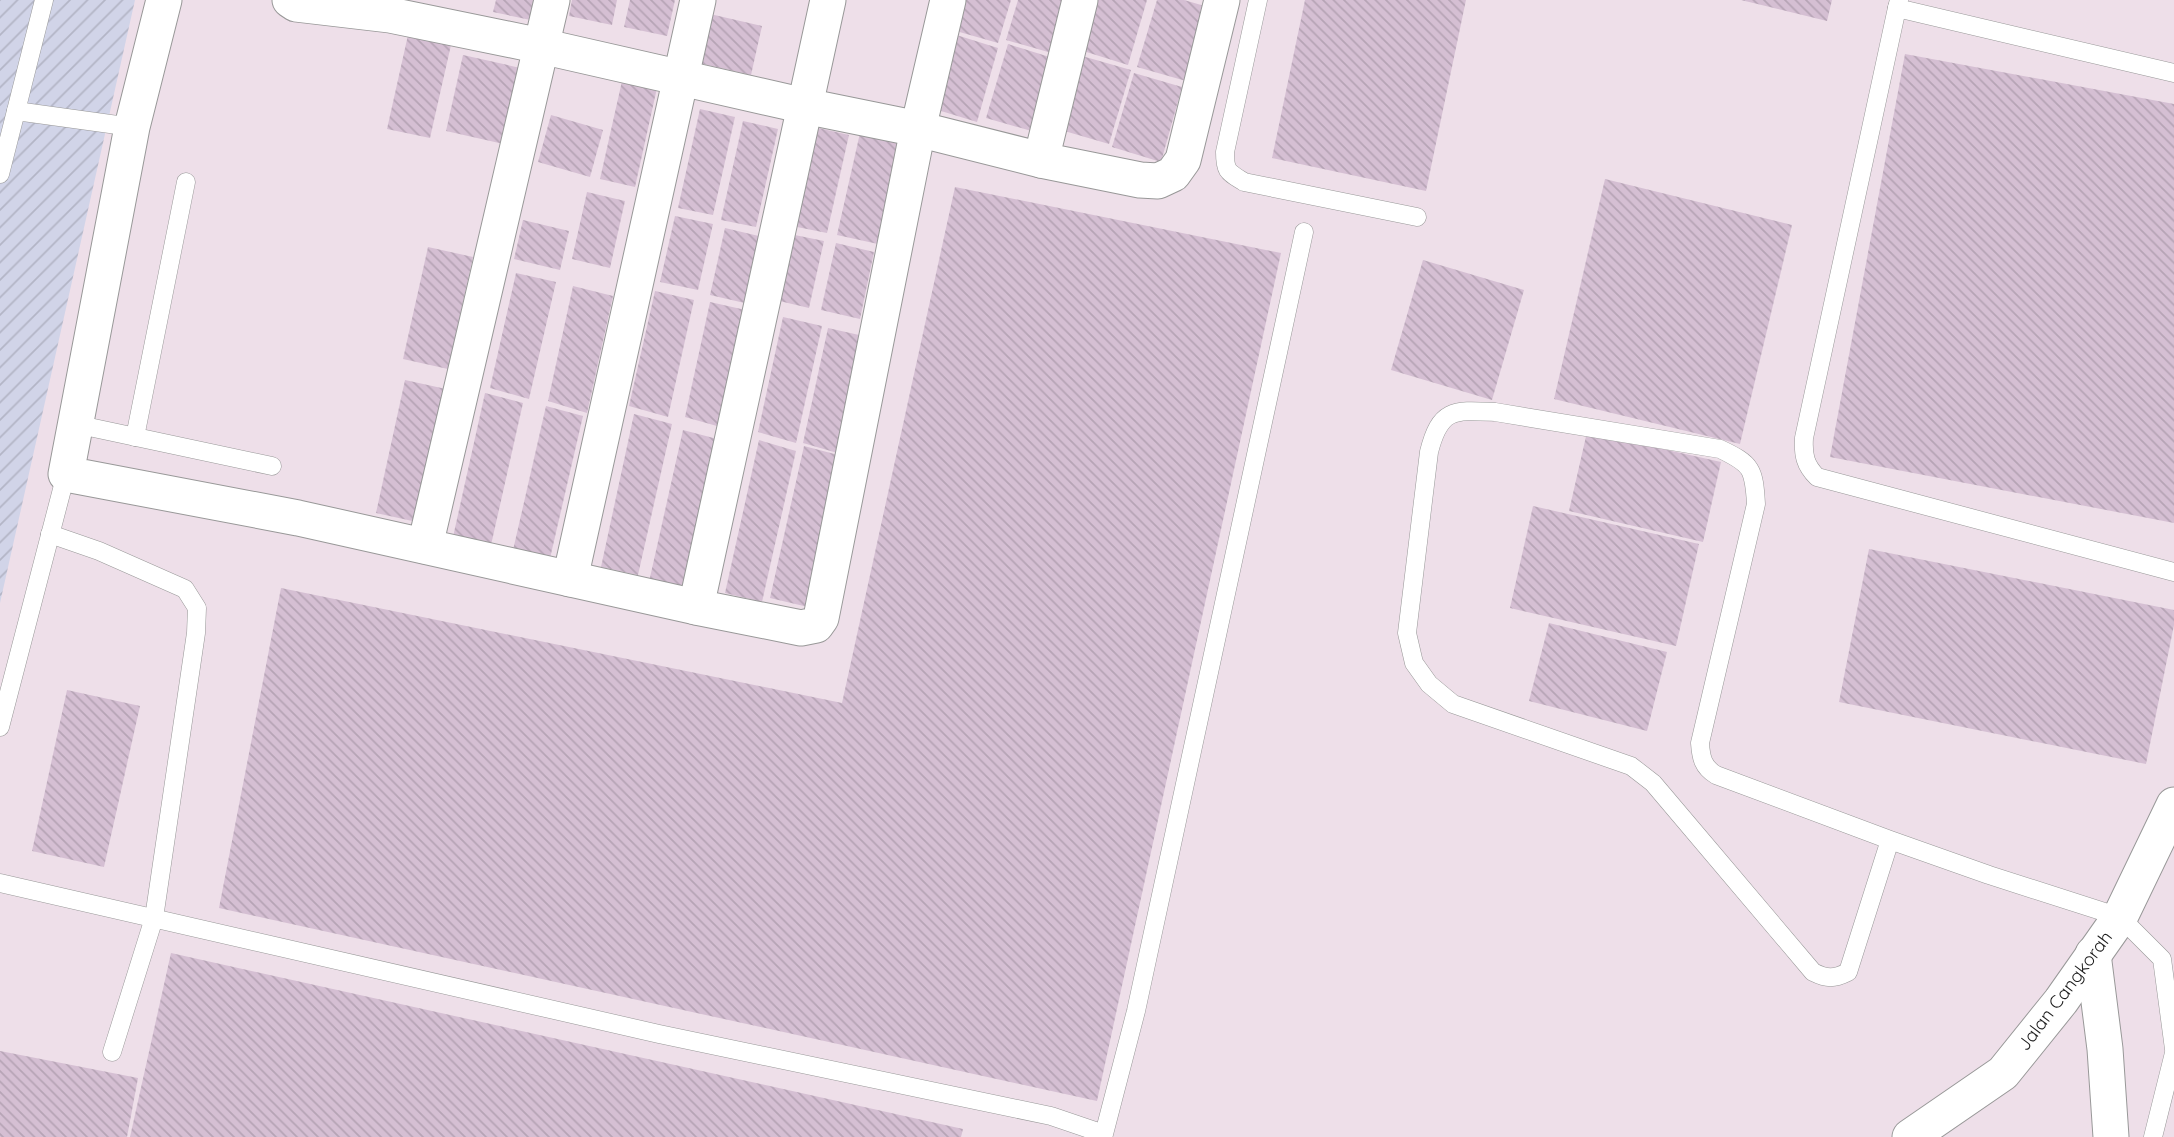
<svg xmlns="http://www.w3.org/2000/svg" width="2174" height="1137" font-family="Quicksand,sans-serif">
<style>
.industrial{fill:url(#industrial-furrows)}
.building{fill:url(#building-back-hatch)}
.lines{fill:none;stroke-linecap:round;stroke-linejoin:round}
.lane-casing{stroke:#989898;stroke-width:19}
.street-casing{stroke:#989898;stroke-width:37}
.lane{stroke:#fff;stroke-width:18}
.street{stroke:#fff;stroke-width:35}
.labels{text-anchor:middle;stroke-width:7;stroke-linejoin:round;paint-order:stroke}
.street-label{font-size:18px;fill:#1b1b1b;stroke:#fff}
</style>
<defs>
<pattern id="industrial-furrows" width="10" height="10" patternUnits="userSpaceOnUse" patternTransform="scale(1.75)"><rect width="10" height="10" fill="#d1d4e8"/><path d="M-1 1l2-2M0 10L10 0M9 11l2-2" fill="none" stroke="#b3b5c6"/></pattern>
<pattern id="building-back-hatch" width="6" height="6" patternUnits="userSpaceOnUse" patternTransform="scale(1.75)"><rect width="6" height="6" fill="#d5bfd3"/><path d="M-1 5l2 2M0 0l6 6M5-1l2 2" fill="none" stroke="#b6a4b5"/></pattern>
</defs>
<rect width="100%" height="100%" fill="#eedfe9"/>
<polygon class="industrial" points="0,0 135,0 0,603"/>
<g class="building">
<polygon points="496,0 545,0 540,22 493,12"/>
<polygon points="572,0 617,0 612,25 569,16"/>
<polygon points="630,0 675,0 667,36 624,27"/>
<polygon points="958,0 1011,0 998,43 949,29"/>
<polygon points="1018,0 1071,0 1055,54 1006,40"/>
<polygon points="1094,0 1147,0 1128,65 1080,50"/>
<polygon points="1157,0 1184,0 1208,7 1186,81 1137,67"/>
<polygon points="1305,0 1466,0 1426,191 1272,158"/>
<polygon points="1741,0 1832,0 1827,21"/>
<polygon points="710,14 762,26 751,75 699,63"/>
<polygon points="950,33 998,48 977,122 928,107"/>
<polygon points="408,35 451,45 430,138 387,129"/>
<polygon points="1008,44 1056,59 1035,132 986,118"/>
<polygon points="1905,54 2174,104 2174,523 1830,457"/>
<polygon points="463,55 525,69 508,145 446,131"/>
<polygon points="1082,56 1131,70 1109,144 1061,130"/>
<polygon points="1134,73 1182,87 1161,162 1112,147"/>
<polygon points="622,81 657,88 635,187 600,179"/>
<polygon points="700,109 735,117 713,215 678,208"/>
<polygon points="551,115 603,130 590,177 538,162"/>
<polygon points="743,121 778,129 756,227 721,220"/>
<polygon points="862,124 902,134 878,244 837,235"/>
<polygon points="814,127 849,135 827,233 792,226"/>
<polygon points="1605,179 1792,225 1740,444 1554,399"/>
<polygon points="955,187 1281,253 1097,1101 219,908 281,588 842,703"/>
<polygon points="587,192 625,201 610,268 572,259"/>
<polygon points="675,216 713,224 698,290 660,282"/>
<polygon points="523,220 569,231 560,270 514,259"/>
<polygon points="725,228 763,237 749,304 710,295"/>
<polygon points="785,233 824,241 809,308 771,299"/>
<polygon points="836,243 874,252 860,319 821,310"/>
<polygon points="428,247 473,257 448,369 403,359"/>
<polygon points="1423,260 1524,290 1492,400 1391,370"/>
<polygon points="516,273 556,282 529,399 490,388"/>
<polygon points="573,286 613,296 587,413 548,401"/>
<polygon points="655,291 694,300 668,417 629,406"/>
<polygon points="710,302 750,311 724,428 685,417"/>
<polygon points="783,317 822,326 796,443 758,432"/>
<polygon points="828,328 868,337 841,454 803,443"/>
<polygon points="405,380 455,391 426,524 376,513"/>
<polygon points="485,393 523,403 489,554 451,546"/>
<polygon points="546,406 583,416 548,567 511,559"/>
<polygon points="634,414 672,424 638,575 601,567"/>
<polygon points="683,430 721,440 687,591 649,582"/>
<polygon points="1587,432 1721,462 1703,542 1569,511"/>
<polygon points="759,440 796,451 762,602 725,593"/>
<polygon points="804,446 842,456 808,607 770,598"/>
<polygon points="1533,506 1699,544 1676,646 1510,608"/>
<polygon points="1869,549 2174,610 2174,625 2146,764 1839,702"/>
<polygon points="1549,623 1667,652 1647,731 1529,701"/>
<polygon points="67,690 140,706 104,867 32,851"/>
<polygon points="171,953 963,1129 961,1137 130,1137"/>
<polygon points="0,1051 138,1078 127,1137 0,1137"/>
</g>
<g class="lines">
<g class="lane-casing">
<g id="lane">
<path d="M1258,0l-33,152c0,20 3,20 19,30l173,35"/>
<polyline points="1899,0 1897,8 2174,73"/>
<path d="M1897,8l-93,430c-1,17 1,27 13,39l357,95"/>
<polyline points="16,111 44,0"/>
<polyline points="0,174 16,111 132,127"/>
<polyline points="75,424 272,466"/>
<polyline points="135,437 186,182"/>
<polyline points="50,534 99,551 185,589 197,608 196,633 154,918 112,1052"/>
<polyline points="0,727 66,474"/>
<path d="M1890,840l-42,132c-14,7 -21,7 -35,0l-160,-189 -22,-17 -178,-62 -24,-20 -15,-21 -7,-30 22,-181c11,-44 25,-42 66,-40l225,37c32,15 34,20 36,55l-56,239c1,15 3,24 16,32l174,65 99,35 131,42 42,42 12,90"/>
<polyline points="0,883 659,1034 1051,1116 1104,1134 1136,1011 1304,232"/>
<polyline points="2153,1137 2174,1053"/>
</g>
</g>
<g class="street-casing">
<g id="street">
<polyline points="164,0 132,127 66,474 298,518 696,607 801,628 816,625 821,618 918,129 948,0"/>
<polyline points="290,0 296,4 390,15 541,46 805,106 918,129 1041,160 1140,180 1158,181 1173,174 1183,160 1222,0"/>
<polyline points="1041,160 1080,0"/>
<polyline points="425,546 552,0"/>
<polyline points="570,579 698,0"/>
<polyline points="696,607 828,0"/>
<polyline points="2093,954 2105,1049 2111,1137"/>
<polyline points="1910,1137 2003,1073 2061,1001 2120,917 2174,805"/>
</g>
</g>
<use href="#lane" class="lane"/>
<use href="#street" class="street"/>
</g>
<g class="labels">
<g class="street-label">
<text transform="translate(2065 991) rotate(-53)" y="6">Jalan Cangkorah</text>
</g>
</g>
</svg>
